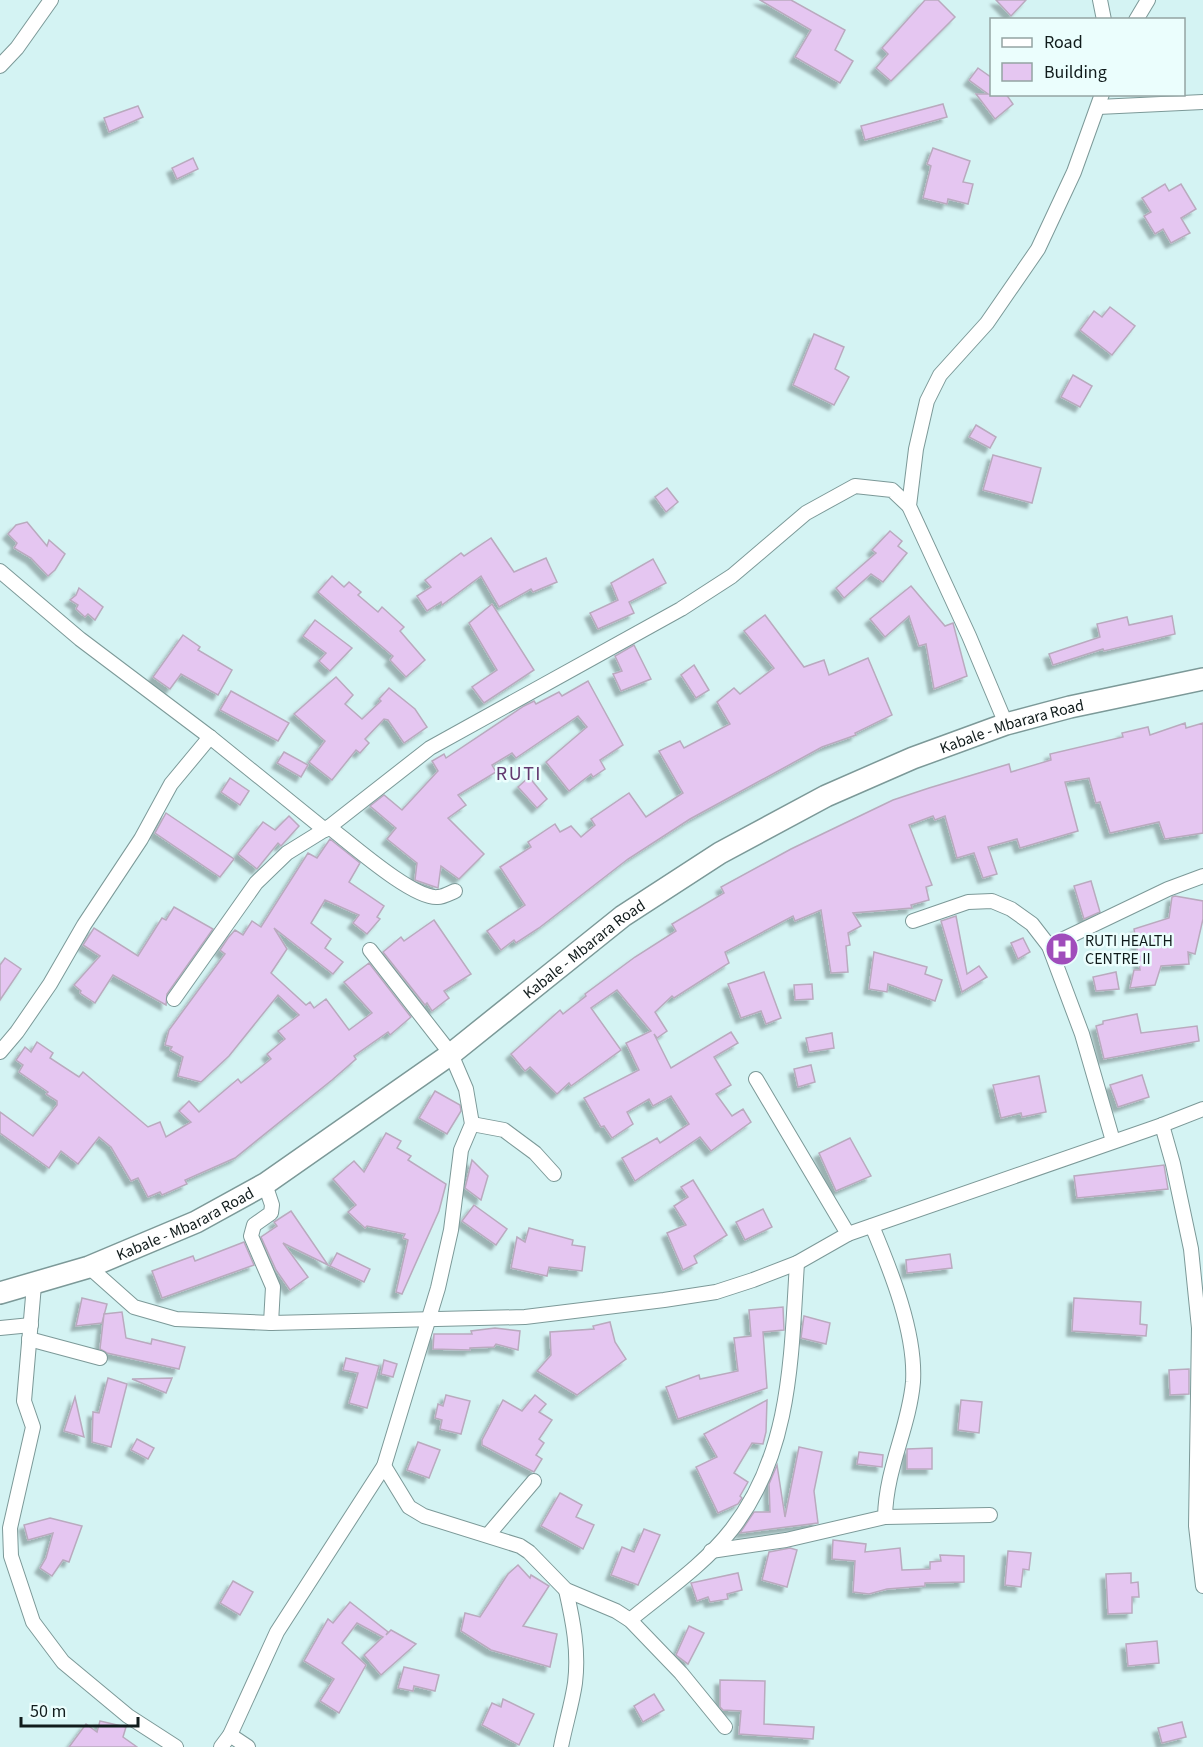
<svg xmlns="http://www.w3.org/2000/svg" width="1203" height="1747" font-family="'Source Sans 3',sans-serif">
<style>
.building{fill:#e5c6f1;stroke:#b9aabe;stroke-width:1.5;filter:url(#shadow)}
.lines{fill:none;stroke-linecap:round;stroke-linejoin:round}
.minor-casing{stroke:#7c9998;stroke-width:16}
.primary-casing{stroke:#7c9998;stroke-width:24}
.minor{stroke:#fff;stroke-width:14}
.primary{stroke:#fff;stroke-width:21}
.labels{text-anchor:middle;stroke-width:5;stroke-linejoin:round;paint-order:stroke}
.street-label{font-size:16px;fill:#111c1c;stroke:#ebfefd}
.poi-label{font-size:16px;fill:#111c1c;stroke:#ebfefd;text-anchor:start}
.quarter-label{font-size:20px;letter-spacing:1.5px;fill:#61386f;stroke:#ebfefd}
</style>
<defs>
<filter id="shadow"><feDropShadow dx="-5" dy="5" stdDeviation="1.5" flood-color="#0004"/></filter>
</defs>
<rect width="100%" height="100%" fill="#d4f3f3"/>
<g class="building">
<polygon points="760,0 791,0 845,30 835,50 853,61 840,83 795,57 811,30"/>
<polygon points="925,0 938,0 955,17 891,81 876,68 888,54 882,48"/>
<polygon points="996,0 1026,0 1011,16"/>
<polygon points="978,68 992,78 992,94 1006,94 1013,104 995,119 976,94 988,94 969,80"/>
<polygon points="943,104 947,117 865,140 861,126"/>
<polygon points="138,106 143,117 109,132 104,118"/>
<polygon points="933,148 970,161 963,182 973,184 968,204 948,199 947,204 923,198 931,166 927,164"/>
<polygon points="193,158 198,169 177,179 172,168"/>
<polygon points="1165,184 1169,191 1181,184 1196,209 1181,218 1190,233 1171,243 1163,229 1155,234 1144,216 1151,212 1142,198"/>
<polygon points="1110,307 1135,326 1112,355 1080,330 1094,311 1102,317"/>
<polygon points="814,334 844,347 835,369 849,377 834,405 793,385"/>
<polygon points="1073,375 1092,386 1080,407 1061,397"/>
<polygon points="976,425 996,437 990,448 969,437"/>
<polygon points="993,455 1041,468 1032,503 983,490"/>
<polygon points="667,488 678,502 666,512 655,497"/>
<polygon points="27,522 47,546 49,540 65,554 55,570 48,576 31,558 14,548 17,543 8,534 16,525"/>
<polygon points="890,531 902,541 898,546 907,553 883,582 871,574 844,598 836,588 876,553 872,550"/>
<polygon points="491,538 514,572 546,558 557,582 533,592 531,589 499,607 481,576 442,605 441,602 427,611 417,596 431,587 425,580 461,553 464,556"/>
<polygon points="653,559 666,583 629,602 634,613 598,629 590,613 618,600 611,583"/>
<polygon points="332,576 344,587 349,582 361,592 358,595 378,612 382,607 404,627 400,631 425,660 406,677 390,660 393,656 318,592"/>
<polygon points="911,586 945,626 953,623 967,676 934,689 926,644 919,646 909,616 885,637 870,619"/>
<polygon points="79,588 103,607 95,620 88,614 85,617 76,609 78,605 70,600 76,595"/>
<polygon points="492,604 534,670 484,703 472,687 497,670 469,623"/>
<polygon points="765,615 804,667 824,660 829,675 868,658 892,715 855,733 856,735 822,747 690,819 628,859 539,928 516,943 514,940 501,950 487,931 525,905 500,867 531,847 528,842 555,824 560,832 571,826 581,837 595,825 591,819 629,793 646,817 683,793 659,751 680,741 684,748 730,724 717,702 734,688 740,694 774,668 744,631"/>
<polygon points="1172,616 1175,634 1104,651 1103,649 1053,665 1049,654 1100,637 1097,624 1127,617 1129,625"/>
<polygon points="315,620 352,648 330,671 319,661 326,653 303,636"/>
<polygon points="183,635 200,647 198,650 232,670 218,695 181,674 170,689 153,677"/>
<polygon points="634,645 651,679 621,691 613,674 622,671 615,656"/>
<polygon points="694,665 709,690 696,698 681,675"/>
<polygon points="336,677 353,695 345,704 362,719 381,701 379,699 389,688 415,709 427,727 404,743 388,720 384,719 365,739 369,743 360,753 356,750 332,780 309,762 325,741 294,714"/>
<polygon points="588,681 623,745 600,760 605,769 593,777 591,774 569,791 546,762 587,727 578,716 519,756 516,758 512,753 492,765 496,772 458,795 466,805 448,818 484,854 459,879 441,866 438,888 415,880 417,863 387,839 396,828 370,806 384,795 402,810 438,771 432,761 444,754 446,758 524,706 534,701 536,704 559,692 562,696"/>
<polygon points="231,691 289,723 278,741 220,710"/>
<polygon points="1185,723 1186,728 1203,723 1203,833 1165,839 1159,822 1110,833 1100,802 1096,803 1089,778 1065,782 1078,831 1020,848 1017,839 988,847 997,874 983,878 974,853 957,858 945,816 935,820 933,816 909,825 932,885 926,887 929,900 911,905 912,908 853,913 861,926 848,933 850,945 846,946 848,972 831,973 821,910 795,921 793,916 725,952 729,963 674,998 672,996 655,1012 667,1031 657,1038 654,1034 671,1068 731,1032 738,1043 714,1057 731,1085 716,1094 732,1116 743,1109 751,1122 711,1151 700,1137 635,1181 622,1158 657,1138 660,1143 689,1124 671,1096 653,1106 649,1099 627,1112 633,1124 612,1138 604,1126 601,1127 584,1098 639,1070 626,1043 651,1031 617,990 591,1008 621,1050 571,1086 569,1083 557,1094 530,1067 525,1071 511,1054 560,1010 563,1014 586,996 585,994 635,957 676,931 672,924 724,893 721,887 791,849 893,800 929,788 1009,764 1011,772 1051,760 1050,754 1123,737 1122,733 1148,727 1150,735"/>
<polygon points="284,752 308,765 301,777 277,763"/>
<polygon points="529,777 547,799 537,808 518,787"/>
<polygon points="230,778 249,791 240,805 221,792"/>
<polygon points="166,813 234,859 220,877 155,833"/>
<polygon points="289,816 299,826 281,846 278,843 257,869 238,854 263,822 275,830"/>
<polygon points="330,839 360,863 349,882 384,906 377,917 380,919 367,934 353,923 359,915 325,900 311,923 331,939 325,948 343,962 333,974 274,928 287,949 271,973 306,1005 310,1002 314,1008 326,999 349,1030 372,1013 344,982 369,963 411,1017 390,1035 388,1032 354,1056 356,1059 332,1080 235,1158 185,1180 187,1184 162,1195 160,1192 148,1197 138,1178 131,1181 111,1147 99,1137 78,1164 61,1151 49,1168 0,1133 0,1112 33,1136 57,1105 57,1101 46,1094 48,1092 19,1072 23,1065 16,1060 25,1047 31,1052 37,1042 53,1053 50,1058 79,1077 83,1072 148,1127 160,1122 166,1137 191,1122 179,1111 189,1101 199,1112 238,1079 241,1083 271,1059 267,1054 285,1039 278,1031 299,1015 278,995 229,1056 201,1082 178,1076 183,1057 170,1050 172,1047 165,1045 169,1030 225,954 220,950 228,938 235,930 243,935 252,921 261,927 308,853 317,858"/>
<polygon points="1091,881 1100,912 1084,919 1074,886"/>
<polygon points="1175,896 1203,901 1203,919 1195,954 1188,952 1189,964 1161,966 1155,985 1130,988 1134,970 1140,970 1134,929 1169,918 1172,897"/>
<polygon points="174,907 213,929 167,994 166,1005 113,975 95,1003 80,993 81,991 74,985 100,956 83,945 94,928 138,956 162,918 166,920"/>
<polygon points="956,916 967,974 979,966 987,977 962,992 941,921"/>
<polygon points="434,920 471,974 444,991 449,998 432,1011 427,1003 425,1005 383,952 401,937 404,941"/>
<polygon points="1023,938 1030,952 1018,959 1011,943"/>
<polygon points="874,952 927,967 925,974 942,980 935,1001 888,984 887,992 869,989"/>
<polygon points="5,958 21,969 0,1000 0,965"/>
<polygon points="764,972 781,1018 766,1024 761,1011 741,1018 728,984"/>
<polygon points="1116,972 1119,989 1096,991 1093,977"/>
<polygon points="812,984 813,999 795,1000 794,985"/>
<polygon points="1137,1014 1141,1033 1197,1026 1199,1041 1104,1059 1096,1026 1103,1024 1103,1021"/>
<polygon points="832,1033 834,1048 809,1052 806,1038"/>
<polygon points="811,1065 815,1082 798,1087 794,1069"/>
<polygon points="1142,1075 1149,1097 1118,1107 1110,1085"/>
<polygon points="1039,1076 1046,1112 1022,1117 1021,1113 1001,1118 993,1085"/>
<polygon points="435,1091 460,1105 461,1111 447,1134 419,1118"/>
<polygon points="386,1133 401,1141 397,1148 411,1156 408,1160 446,1184 439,1211 402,1294 396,1292 408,1240 403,1238 405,1234 367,1226 365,1228 348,1212 356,1205 333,1179 354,1161 364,1172"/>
<polygon points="850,1138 871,1176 836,1191 819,1153"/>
<polygon points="472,1160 488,1176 481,1200 465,1188"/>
<polygon points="1164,1165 1168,1189 1077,1198 1074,1176"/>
<polygon points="693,1180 727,1235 694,1256 697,1263 683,1270 667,1233 686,1225 674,1206 688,1197 681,1187"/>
<polygon points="474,1205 507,1229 496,1245 462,1221"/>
<polygon points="763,1209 772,1227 745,1240 736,1222"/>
<polygon points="291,1211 328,1265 283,1243 308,1277 290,1290 276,1270 261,1237 277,1226 274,1222"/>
<polygon points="529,1228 573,1240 572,1245 585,1247 582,1271 549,1267 547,1276 511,1268 517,1237 525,1242"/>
<polygon points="244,1242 254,1265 162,1298 152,1271 193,1256 195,1261"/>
<polygon points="337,1253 370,1269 364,1282 330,1266"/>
<polygon points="950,1254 952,1268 907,1273 906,1260"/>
<polygon points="82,1298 107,1304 102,1323 76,1326"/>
<polygon points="1074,1298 1141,1302 1140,1324 1147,1325 1146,1336 1072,1331"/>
<polygon points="783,1307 784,1330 763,1332 767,1388 678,1419 666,1387 699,1375 700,1379 738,1371 734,1338 751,1336 749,1310"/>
<polygon points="122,1312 126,1338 151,1344 152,1339 185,1347 179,1369 107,1353 100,1349 104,1314"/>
<polygon points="804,1316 830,1323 826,1344 801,1338"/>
<polygon points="610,1322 615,1342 626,1359 577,1395 537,1371 551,1355 550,1332 594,1329 593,1326"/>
<polygon points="495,1328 520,1331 518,1350 496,1344 494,1347 470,1348 470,1350 433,1349 434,1334 472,1334 471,1331"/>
<polygon points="346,1358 379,1366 367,1408 349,1403 358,1373 343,1370"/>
<polygon points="384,1360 397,1364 393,1377 381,1374"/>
<polygon points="1189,1369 1189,1394 1170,1395 1169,1370"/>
<polygon points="108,1378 127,1384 111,1447 92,1442 93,1412 99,1413"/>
<polygon points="172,1378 166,1393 132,1379"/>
<polygon points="446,1395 470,1401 461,1434 440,1429 442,1420 435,1418 438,1404 443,1406"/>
<polygon points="535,1395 546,1404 539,1412 552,1420 539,1439 544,1443 536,1455 542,1459 534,1472 482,1445 482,1440 503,1400 522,1411"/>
<polygon points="75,1397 84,1437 64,1431"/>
<polygon points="767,1400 766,1432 763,1444 752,1443 734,1473 748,1482 740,1496 742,1498 738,1504 718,1513 696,1467 717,1457 704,1434"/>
<polygon points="961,1400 982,1402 979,1433 958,1430"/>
<polygon points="137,1439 154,1448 148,1459 131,1450"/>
<polygon points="418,1442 440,1450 429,1478 407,1470"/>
<polygon points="799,1447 822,1452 814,1491 818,1523 740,1533 754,1512 770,1512 769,1484 777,1465 785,1517"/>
<polygon points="932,1448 932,1469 907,1469 907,1449"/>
<polygon points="859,1452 883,1455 882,1467 857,1464"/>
<polygon points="560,1493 582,1505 576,1517 594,1525 583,1549 541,1526"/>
<polygon points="50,1518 82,1526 69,1562 63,1560 52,1576 40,1568 46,1558 53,1533 28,1540 24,1525"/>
<polygon points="644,1529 660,1535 638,1585 611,1575 622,1547 634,1552"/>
<polygon points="833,1540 866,1544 865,1552 900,1548 902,1570 930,1569 930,1562 941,1561 940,1555 964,1556 964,1582 925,1583 925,1586 887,1589 869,1594 853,1592 855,1561 832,1559"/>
<polygon points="790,1548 797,1550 787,1587 762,1580 769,1552"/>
<polygon points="1008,1551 1031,1553 1029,1570 1023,1569 1021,1587 1005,1585"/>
<polygon points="518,1565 530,1578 531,1575 549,1586 523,1626 557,1634 550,1667 491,1650 461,1631 465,1613 480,1617 508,1574"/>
<polygon points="738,1573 742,1590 727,1594 728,1599 710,1602 708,1597 697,1601 691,1583"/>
<polygon points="1131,1573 1131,1583 1138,1582 1139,1597 1132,1597 1132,1613 1108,1614 1106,1574"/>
<polygon points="233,1581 253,1592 240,1615 220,1603"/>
<polygon points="350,1602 388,1632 386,1635 391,1630 416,1644 381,1675 364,1655 383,1637 357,1623 342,1643 366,1665 339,1713 320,1701 334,1679 304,1661 328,1619 333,1623"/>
<polygon points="689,1626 704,1633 688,1664 676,1655"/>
<polygon points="1157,1641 1159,1663 1128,1666 1126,1644"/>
<polygon points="404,1667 439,1675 435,1691 414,1686 413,1691 398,1688"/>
<polygon points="720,1680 765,1681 764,1724 814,1727 813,1739 739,1734 741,1711 723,1710 720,1707"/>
<polygon points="654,1694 664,1710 643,1722 634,1706"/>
<polygon points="503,1699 534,1714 519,1745 482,1725 492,1703 501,1707"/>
<polygon points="100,1721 126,1727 123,1737 137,1747 69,1747 86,1724 97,1732"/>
<polygon points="1182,1722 1186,1737 1162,1743 1158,1728"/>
</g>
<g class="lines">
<g class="minor-casing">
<g id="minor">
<polyline points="1100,0 1104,20"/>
<polyline points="1136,20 1148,0"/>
<polyline points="0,66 17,48 51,0"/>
<polyline points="1098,107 1203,102"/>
<polyline points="0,571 80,639 210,737 325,830"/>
<polyline points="1006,724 969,636 909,506 916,449 927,401 940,375 987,323 1038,249 1074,172 1102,94"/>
<path d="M329,827c21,16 85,73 109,70 5,0 12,-4 17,-6"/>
<polyline points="913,921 968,902 992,901 1011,909 1032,924 1049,946 1082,1034 1113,1141"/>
<polyline points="1049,946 1168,889 1203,876"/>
<polyline points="174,999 256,883 287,853 329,827 430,748 681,609 732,576 806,513 855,486 892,490 909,506"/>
<polyline points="0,1052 17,1032 50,984 84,925 141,839 171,784 210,737"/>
<polyline points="756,1079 848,1234"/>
<polyline points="472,1124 504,1130 535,1153 554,1174"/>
<polyline points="1162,1125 1203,1109"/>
<polyline points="265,1184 272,1205 271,1213 254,1225 251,1236 273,1287 271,1323"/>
<polyline points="89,1267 134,1307 176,1319 271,1323 525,1317 664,1300 716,1292 753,1280 797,1263 848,1234 1162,1125 1173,1164 1191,1249 1199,1328 1196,1526 1203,1586"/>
<polyline points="34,1285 24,1401 33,1427 10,1528 11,1556 33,1622 63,1662 128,1716 176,1747"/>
<polyline points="0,1328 31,1325"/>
<polyline points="29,1339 100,1358"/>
<polyline points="384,1466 409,1507 424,1516 520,1546 529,1552 566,1590 616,1611 630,1620 681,1673 725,1727"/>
<polyline points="885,1517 990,1515"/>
<polyline points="488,1535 534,1481"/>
<path d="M711,1551l75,-11 99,-23c1,-49 24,-89 28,-135 3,-49 -22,-111 -41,-156"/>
<path d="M630,1620c34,-28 75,-56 102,-91 60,-77 59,-174 65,-266"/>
<polyline points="230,1735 248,1747"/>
<polyline points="221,1747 230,1735 277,1632 384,1466 438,1288 451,1230 461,1150 472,1124 466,1089 451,1054 370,950"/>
<path d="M561,1747c4,-21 11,-43 14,-64 4,-32 -2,-62 -9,-93"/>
</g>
</g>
<g class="primary-casing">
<g id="primary">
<path id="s1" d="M0,1293l89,-26 107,-45 69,-38 186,-130 172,-138 97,-63 106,-57 87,-38 93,-34 64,-17 133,-28"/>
</g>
</g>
<use href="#minor" class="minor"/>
<use href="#primary" class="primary"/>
</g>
<defs>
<g id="hospital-disc" transform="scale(1.725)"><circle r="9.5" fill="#a04dbb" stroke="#ebfefd"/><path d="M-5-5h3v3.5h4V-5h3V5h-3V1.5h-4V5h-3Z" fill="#fff"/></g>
</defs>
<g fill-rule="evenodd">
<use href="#hospital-disc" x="1062" y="949"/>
</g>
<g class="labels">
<g class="street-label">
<text dy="6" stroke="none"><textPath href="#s1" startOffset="1170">Kabale - Mbarara Road</textPath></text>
<text dy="6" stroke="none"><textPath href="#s1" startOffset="684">Kabale - Mbarara Road</textPath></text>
<text dy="6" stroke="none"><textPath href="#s1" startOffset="198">Kabale - Mbarara Road</textPath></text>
</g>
<g class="poi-label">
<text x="1085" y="946">RUTI HEALTH<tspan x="1085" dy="18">CENTRE II</tspan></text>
</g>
<g class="quarter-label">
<text x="519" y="780">RUTI</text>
</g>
</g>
<rect x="990" y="18" width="195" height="78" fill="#ebfefd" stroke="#94a4a3" stroke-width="1.5"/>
<rect x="1002" y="38" width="30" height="9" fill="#ffffff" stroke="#94a4a3" stroke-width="1.5"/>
<text x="1044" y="48" font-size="18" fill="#111c1c">Road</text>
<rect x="1002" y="63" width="30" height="18" fill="#e5c6f1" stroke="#94a4a3" stroke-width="1.5"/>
<text x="1044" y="78" font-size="18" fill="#111c1c">Building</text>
<path d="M21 1717v9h117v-9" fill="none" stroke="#111c1c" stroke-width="3"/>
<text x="30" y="1717" font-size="18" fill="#111c1c" stroke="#ebfefd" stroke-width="4.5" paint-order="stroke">50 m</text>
</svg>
